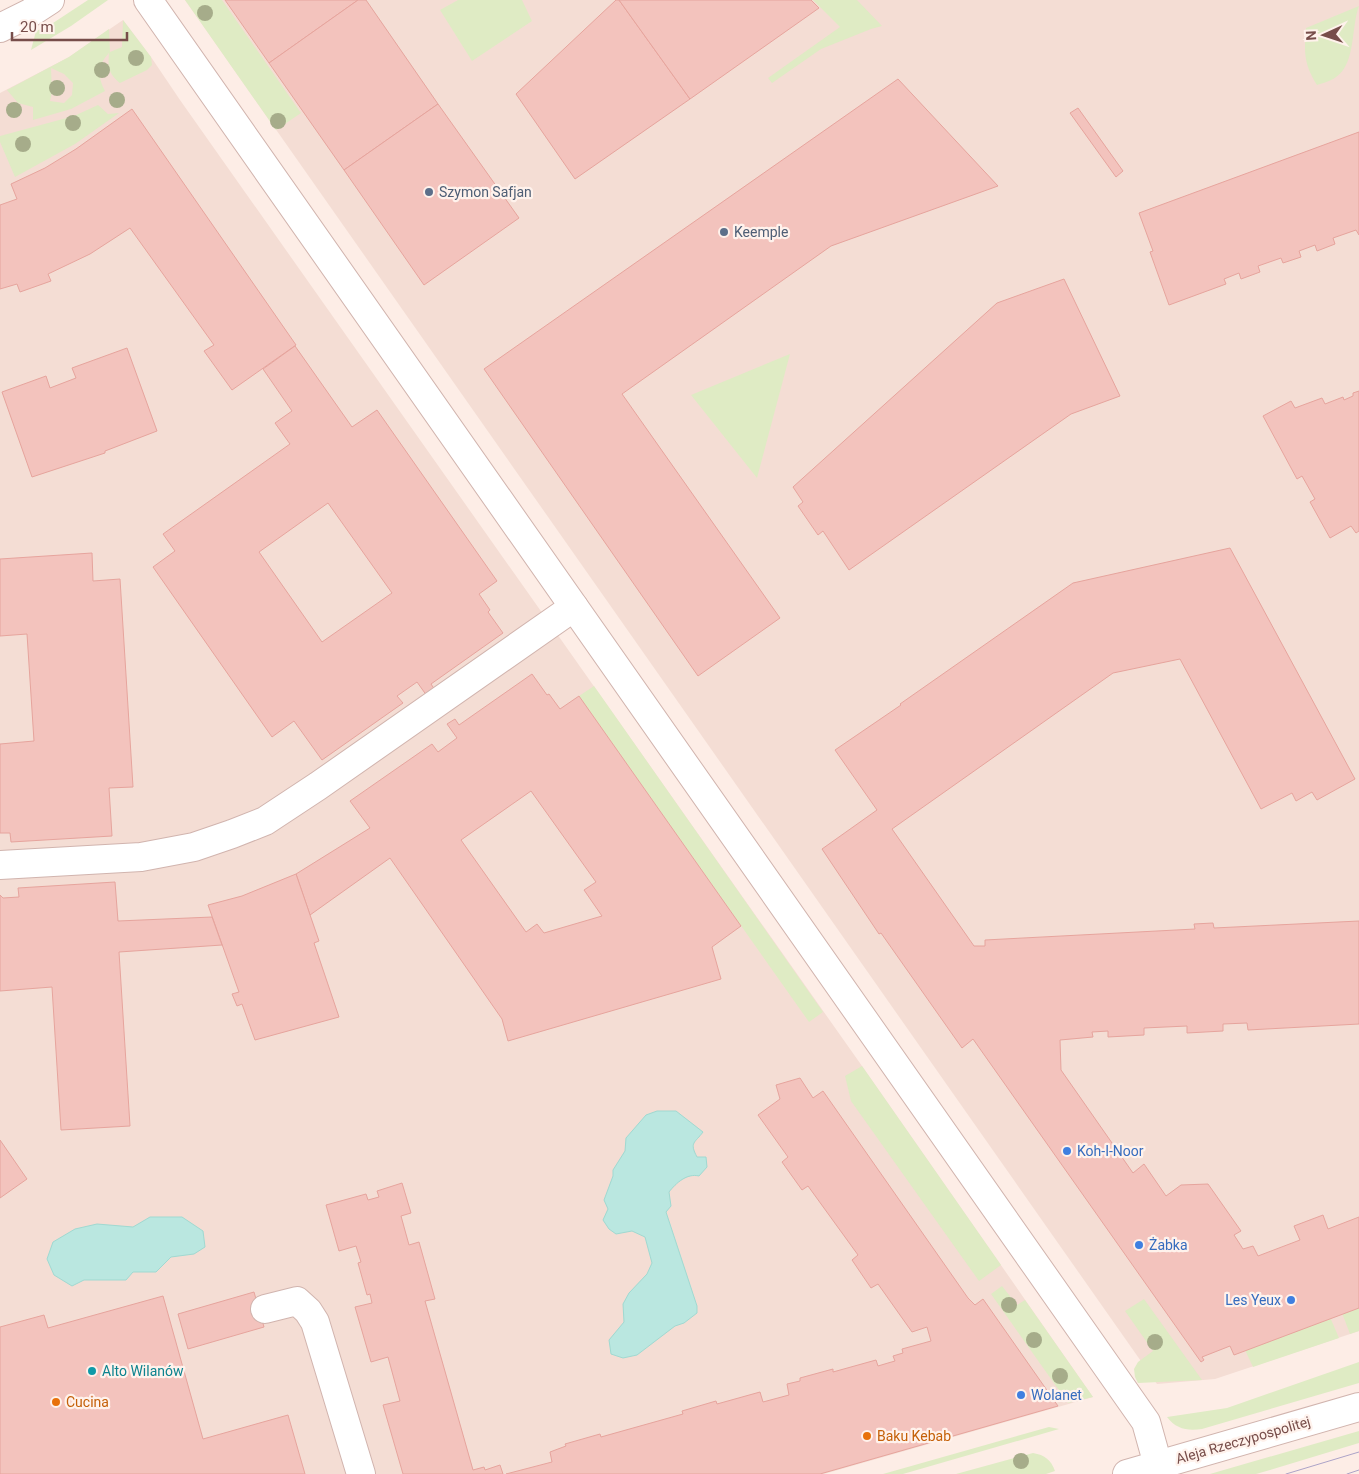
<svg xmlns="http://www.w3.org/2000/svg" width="1359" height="1474" font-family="Roboto,sans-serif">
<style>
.residential{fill:#f4ddd4}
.green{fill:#dfebc4;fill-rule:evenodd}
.water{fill:#bae7e0;stroke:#a0d9d1}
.building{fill:#f3c3bd;stroke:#e6a49d;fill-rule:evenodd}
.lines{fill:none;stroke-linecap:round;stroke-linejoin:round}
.minor-casing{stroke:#d1b4ae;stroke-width:30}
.minor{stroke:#fff;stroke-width:28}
.tram{stroke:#aca3c7;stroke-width:1}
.tree{fill:#a6ac8a}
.service-dot{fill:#5c6f8a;stroke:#fff2ec;stroke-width:2}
.shop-dot{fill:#3f7fe0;stroke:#fff2ec;stroke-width:2}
.culture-dot{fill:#0f9aa8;stroke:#fff2ec;stroke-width:2}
.food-dot{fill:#e8710a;stroke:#fff2ec;stroke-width:2}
.labels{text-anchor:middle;stroke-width:4.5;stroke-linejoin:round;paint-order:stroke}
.service-label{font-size:14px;fill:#4e5e75;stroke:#fff2ec;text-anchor:start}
.shop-label{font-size:14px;fill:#366cbe;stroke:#fff2ec;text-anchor:start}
.culture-label{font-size:14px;fill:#0d838f;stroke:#fff2ec;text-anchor:start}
.food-label{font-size:14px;fill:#c56008;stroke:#fff2ec;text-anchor:start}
.street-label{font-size:14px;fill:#774d4a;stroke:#fff2ec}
</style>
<rect width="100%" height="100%" fill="#fdede6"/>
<g class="residential">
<polygon points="185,0 1359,0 1359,1331 1215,1379 1157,1384"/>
<polygon points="123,20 151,57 180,100 862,1066 1093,1397 824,1474 0,1474 0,93 69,57"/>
</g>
<g class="green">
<polygon points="88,0 108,0 71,26 31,50 36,31 50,25"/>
<polygon points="185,0 222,0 301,113 276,130"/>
<polygon points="458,0 522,0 532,21 472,61 440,10"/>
<polygon points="813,0 857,0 882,26 871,29 821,49 772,83 768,78 840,27"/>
<path d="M1359,6c-8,20 -3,58 -23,71 -5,4 -13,6 -19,8 -13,-21 -13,-32 -11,-57z"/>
<path d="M123,20l28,37 1,8 -5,5 -27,13c-12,-10 -12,-16 -11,-30 -11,11 -12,24 -4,38l-34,18 -38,11v-13l-15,-4 -11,-13 62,-33 40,-28 1,23 12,-5zM51,68l13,6 9,9 -1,12 -8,8 -14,-2 2,-9z"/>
<polygon points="98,105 108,114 119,113 75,144 15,177 0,142 0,136 74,116"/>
<polygon points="790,354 757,478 691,395"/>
<polygon points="594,686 823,1012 809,1022 579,696"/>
<polygon points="862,1066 1001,1265 979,1281 851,1101 845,1076"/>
<polygon points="1002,1286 1017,1305 1025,1300 1093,1397 1068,1403 991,1294"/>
<polygon points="1144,1299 1202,1380 1138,1383 1135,1377 1134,1369 1138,1362 1153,1351 1125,1311"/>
<polygon points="1359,1306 1359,1331 1350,1334 1342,1313"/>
<polygon points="1330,1317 1339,1338 1253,1367 1245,1350"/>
<path d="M1359,1362v21l-157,46c-15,2 -26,0 -35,-12l60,-9z"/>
<polygon points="1049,1427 1059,1429 903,1474 883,1474"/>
<polygon points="1359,1431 1359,1443 1270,1470 1256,1474 1210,1474"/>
<path d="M1033,1453c12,2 18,7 22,18l-9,3h-90z"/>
</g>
<g class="water">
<path d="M657,1111h19l27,21c-8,11 -14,10 -6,25h9l1,10 -8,9c-12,-3 -23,7 -30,16l2,14 -5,6 31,94v7l-13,10 -9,3 -38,29 -14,3 -12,-4 -2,-14 15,-18 -1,-18 6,-11 18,-19 5,-11 -7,-26 -13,-6 -16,3 -7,-5 -6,-9 5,-11 -4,-9 9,-24v-6l12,-19 1,-13 20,-23z"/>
<polygon points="150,1217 182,1217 203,1231 205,1247 194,1254 171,1257 156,1272 133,1272 126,1280 84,1280 72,1286 54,1275 47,1259 53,1242 75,1229 97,1224 133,1227"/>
</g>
<g class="building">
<polygon points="225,0 358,0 269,63"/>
<polygon points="358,0 366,0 438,104 344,170 269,63"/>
<polygon points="616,0 619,0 690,99 575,179 516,94"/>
<polygon points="619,0 811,0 819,8 690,99"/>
<polygon points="898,79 998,186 831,246 622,394 780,618 698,676 484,369"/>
<polygon points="438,104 519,218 424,285 344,170"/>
<polygon points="1078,108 1123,171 1116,177 1070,113"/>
<polygon points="132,109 296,345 232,390 204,351 214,345 130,228 90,254 48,274 51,281 20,292 17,284 0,289 0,205 17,199 11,184 45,168 76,149"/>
<polygon points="1359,132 1359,235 1356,230 1333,238 1335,244 1317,251 1315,245 1299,251 1301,257 1283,263 1281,258 1258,266 1260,272 1241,279 1239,273 1224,279 1226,284 1169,305 1150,252 1153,251 1139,213"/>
<polygon points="1064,279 1120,396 1071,414 849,570 823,531 818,535 798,506 803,502 793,487 997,303"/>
<path d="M295,346l57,81 25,-17 120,171 -18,13 11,16 -2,2 15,21 -72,51 4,6 -8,6 -10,-14 -20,14 6,7 -81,57 -28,-39 -22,16 -119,-170 22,-16 -12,-17 127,-90 -15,-21 17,-12 -29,-42zM328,503l64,90 -70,49 -63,-90z"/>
<polygon points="127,348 157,431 105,451 105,453 32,477 2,392 46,376 50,388 76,378 72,368"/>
<polygon points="1359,391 1359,531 1356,533 1351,526 1330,538 1310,502 1315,499 1302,476 1297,479 1263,416 1291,401 1295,408 1322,398 1325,404 1343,397 1344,400 1353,396 1353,393"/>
<polygon points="1230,548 1355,779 1317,800 1312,792 1296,801 1292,793 1261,809 1180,659 1113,673 892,829 974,946 985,946 985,940 1195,929 1194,924 1213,923 1214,928 1359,921 1359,1024 1248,1030 1247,1023 1223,1024 1223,1031 1187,1033 1187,1026 1144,1028 1144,1035 1108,1037 1108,1031 1092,1032 1093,1037 1060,1040 1061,1070 1133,1173 1144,1164 1166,1196 1181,1185 1208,1184 1241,1231 1234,1235 1243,1249 1253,1246 1258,1256 1300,1240 1294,1226 1323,1215 1328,1229 1359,1217 1359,1308 1234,1355 1230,1346 1202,1357 1204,1360 1201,1362 973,1039 962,1048 881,933 879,934 822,849 877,810 835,750 901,705 900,704 1073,583"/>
<polygon points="92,553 93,581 120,579 133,787 109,788 112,836 11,842 10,833 0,833 0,744 34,741 27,634 0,636 0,559"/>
<path d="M532,674l15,21 2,-1 11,15 19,-13 162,230 -29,21 9,32 -213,62 -6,-22 -112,-161 -80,57 -14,-41 74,-46 -20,-27 82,-57 6,8 19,-14 -10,-14 8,-5 4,6zM531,791l65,91 -12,8 18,26 -58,17 -7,-9 -11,8 -65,-92z"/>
<polygon points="296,874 319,941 314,943 339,1017 255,1040 242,1004 237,1006 232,994 239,992 208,905 242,896"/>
<polygon points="115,882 118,921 212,917 222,945 119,952 130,1126 61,1130 52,987 0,991 0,895 3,898 19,897 18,888"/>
<polygon points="800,1078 813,1098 823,1091 968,1298 975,1305 983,1299 1058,1406 820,1474 506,1474 552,1462 550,1452 566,1446 565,1444 600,1434 601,1437 683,1414 682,1411 716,1401 717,1404 760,1392 763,1402 789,1395 787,1384 800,1381 800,1378 833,1369 833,1372 876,1360 878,1366 888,1363 895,1361 893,1356 903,1353 902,1349 931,1341 927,1327 912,1332 878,1284 871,1288 852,1260 858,1255 808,1186 802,1190 782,1162 788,1157 758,1115 780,1099 776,1085"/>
<polygon points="0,1140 27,1179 0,1198"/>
<polygon points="402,1183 411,1213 401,1216 409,1245 419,1242 435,1299 425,1301 473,1470 484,1467 485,1470 500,1465 503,1474 403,1474 383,1405 400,1401 388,1357 371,1362 355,1307 372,1303 370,1294 367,1295 358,1263 361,1262 356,1246 339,1251 326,1205 366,1194 368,1200 379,1197 377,1191"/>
<polygon points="254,1292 264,1327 188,1349 178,1314"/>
<polygon points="163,1296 203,1439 288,1415 305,1474 0,1474 0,1327 44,1315 48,1328"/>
</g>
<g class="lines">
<g class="minor-casing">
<g id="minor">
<polyline points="148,0 1146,1422 1158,1465"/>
<polyline points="0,28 30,13 50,0"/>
<polyline points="0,865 141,857 194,847 232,834 265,821 318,786 574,607"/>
<polyline points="265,1309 297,1301 308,1311 315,1322 361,1474"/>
<polyline points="1127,1474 1359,1407"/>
</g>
</g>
<use href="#minor" class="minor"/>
<g class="tram">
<polyline points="1286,1474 1359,1452"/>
<polyline points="1347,1474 1359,1470"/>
</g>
</g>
<g class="tree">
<circle cx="205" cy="13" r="8"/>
<circle cx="136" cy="58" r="8"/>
<circle cx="102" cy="70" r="8"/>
<circle cx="57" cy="88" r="8"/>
<circle cx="117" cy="100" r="8"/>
<circle cx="14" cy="110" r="8"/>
<circle cx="278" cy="121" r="8"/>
<circle cx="73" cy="123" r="8"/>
<circle cx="23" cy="144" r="8"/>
<circle cx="1009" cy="1305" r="8"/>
<circle cx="1034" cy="1340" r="8"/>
<circle cx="1155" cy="1342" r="8"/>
<circle cx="1060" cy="1376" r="8"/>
<circle cx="1021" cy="1461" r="8"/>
</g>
<g class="service-dot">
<circle cx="429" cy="192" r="5"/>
<circle cx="724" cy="232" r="5"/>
</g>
<g class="shop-dot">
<circle cx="1067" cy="1151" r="5"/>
<circle cx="1139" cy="1245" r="5"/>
<circle cx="1291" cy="1300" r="5"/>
<circle cx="1021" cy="1395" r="5"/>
</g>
<circle class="culture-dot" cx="92" cy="1371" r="5"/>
<g class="food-dot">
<circle cx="56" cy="1402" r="5"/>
<circle cx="867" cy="1436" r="5"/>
</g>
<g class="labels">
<g class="service-label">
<text x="439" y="197">Szymon Safjan</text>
<text x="734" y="237">Keemple</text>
</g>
<g class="shop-label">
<text x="1077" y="1156">Koh-I-Noor</text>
<text x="1149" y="1250">Żabka</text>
<text x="1281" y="1305" text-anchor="end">Les Yeux</text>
<text x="1031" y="1400">Wolanet</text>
</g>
<g class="culture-label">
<text x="102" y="1376">Alto Wilanów</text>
</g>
<g class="food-label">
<text x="66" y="1407">Cucina</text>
<text x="877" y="1441">Baku Kebab</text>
</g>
<g class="street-label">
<text transform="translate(1243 1440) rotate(-16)" y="5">Aleja Rzeczypospolitej</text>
</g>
</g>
<g transform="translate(1324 35) rotate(267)" stroke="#fff2ec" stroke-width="4" paint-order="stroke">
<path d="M0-4L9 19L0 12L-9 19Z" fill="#774d4a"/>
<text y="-8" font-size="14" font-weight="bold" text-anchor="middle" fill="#774d4a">N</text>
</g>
<path d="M12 32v8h115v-8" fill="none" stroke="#774d4a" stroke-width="2.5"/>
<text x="20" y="32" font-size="15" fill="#774d4a" stroke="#fff2ec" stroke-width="4" paint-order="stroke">20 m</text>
</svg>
